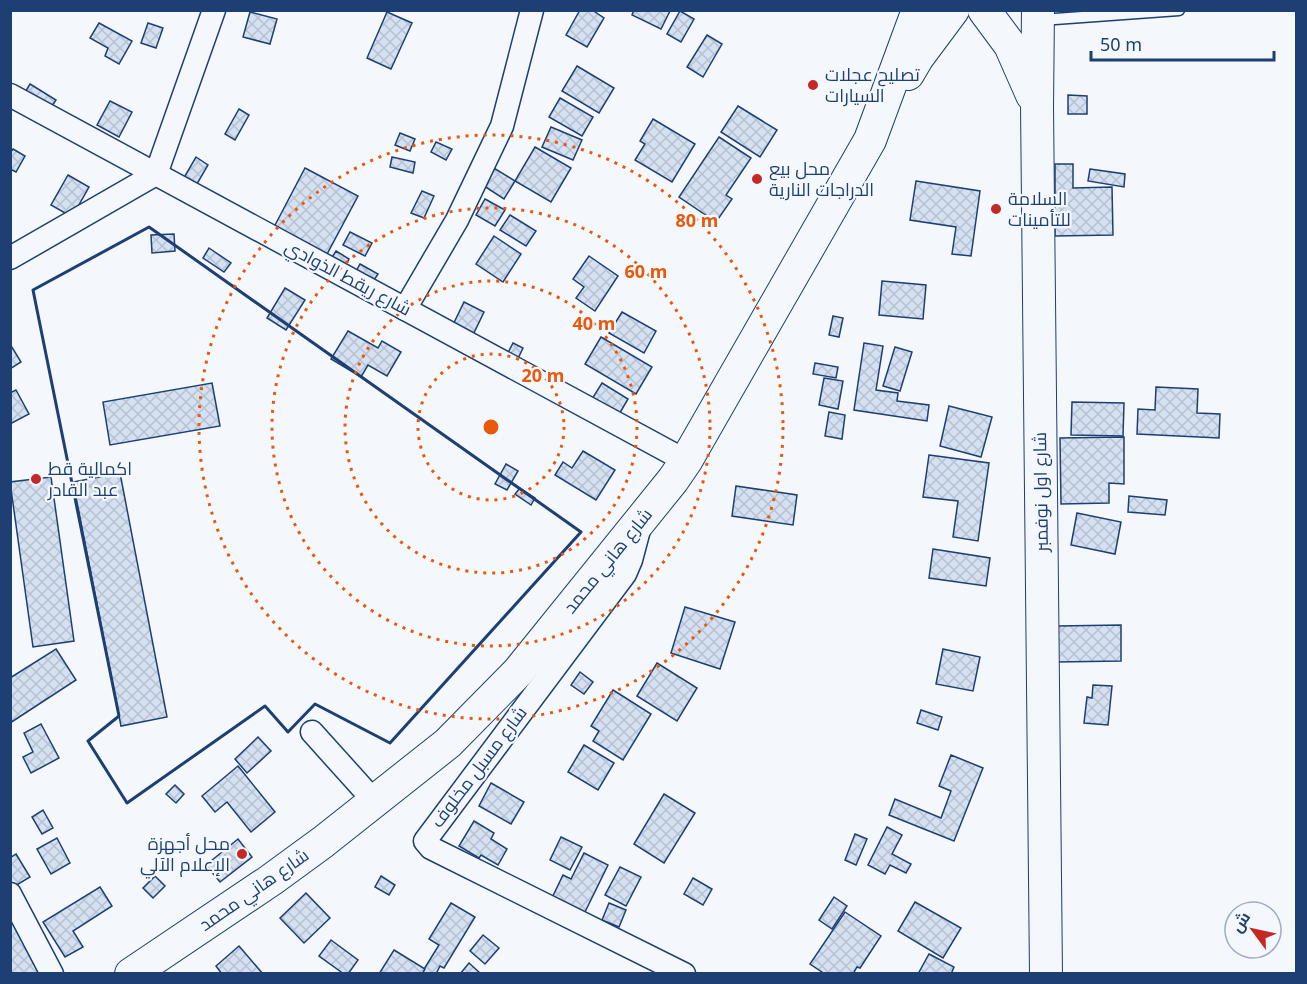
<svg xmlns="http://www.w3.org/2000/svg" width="1307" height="984" font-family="'Noto Sans',Cairo,sans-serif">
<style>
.building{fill:url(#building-cross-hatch);stroke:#1d3f73;stroke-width:1.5}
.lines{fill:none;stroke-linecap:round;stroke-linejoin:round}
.lane-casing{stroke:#1d3f73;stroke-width:13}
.street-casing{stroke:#1d3f73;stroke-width:25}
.secondary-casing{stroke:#1d3f73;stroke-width:34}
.lane{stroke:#f4f7fb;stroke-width:10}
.street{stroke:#f4f7fb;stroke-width:22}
.secondary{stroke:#f4f7fb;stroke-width:32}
.wall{stroke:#1d3f73;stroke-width:3}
.ring{fill:none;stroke:#e8590c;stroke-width:3;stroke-dasharray:3 6}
.poi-dot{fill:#c62828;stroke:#f4f7fb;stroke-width:2}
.labels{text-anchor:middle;stroke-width:4.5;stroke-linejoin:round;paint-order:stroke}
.poi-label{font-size:18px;fill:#1d3f73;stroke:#f4f7fb;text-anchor:start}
.street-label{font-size:18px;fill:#1d3f73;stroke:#f4f7fb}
.centre{fill:#e8590c;stroke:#f4f7fb;stroke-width:3}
.ring-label{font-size:18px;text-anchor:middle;font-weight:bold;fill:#e8590c;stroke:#f4f7fb;stroke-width:4.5;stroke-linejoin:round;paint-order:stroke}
</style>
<defs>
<pattern id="building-cross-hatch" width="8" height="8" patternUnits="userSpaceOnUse" patternTransform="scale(1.5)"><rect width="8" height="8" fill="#d5e0f0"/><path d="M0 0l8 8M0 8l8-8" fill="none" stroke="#b6c1d1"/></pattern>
</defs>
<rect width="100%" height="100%" fill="#f4f7fb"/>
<g class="building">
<polygon points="580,10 592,10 604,18 587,47 566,35"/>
<polygon points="634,10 669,10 670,11 661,29 632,15"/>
<polygon points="680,11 694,19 681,42 667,34"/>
<polygon points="250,12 277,19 270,44 243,37"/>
<polygon points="387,12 412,23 391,69 367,58"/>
<polygon points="99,23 132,41 119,64 105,56 108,48 90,38"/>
<polygon points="148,23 163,28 156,48 141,43"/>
<polygon points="707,35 722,44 703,77 687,67"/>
<polygon points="577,66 614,88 599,113 562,91"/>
<polygon points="30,84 56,100 45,117 19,102"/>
<polygon points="1068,95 1087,96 1087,114 1068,114"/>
<polygon points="560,98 593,117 582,136 549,117"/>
<polygon points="110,101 132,112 119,137 97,125"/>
<polygon points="738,106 777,130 760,157 721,132"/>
<polygon points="239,109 249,115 235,140 225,134"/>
<polygon points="653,119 695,144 672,182 635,160 645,144 640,141"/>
<polygon points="551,127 582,140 573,160 542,147"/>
<polygon points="400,133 415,139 410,151 395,145"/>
<polygon points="719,137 751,158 726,195 732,199 716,222 679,197"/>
<polygon points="436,142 452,149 446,160 431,152"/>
<polygon points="535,147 571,168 551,202 515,181"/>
<polygon points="13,149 25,156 16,172 10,169 10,153"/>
<polygon points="196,157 208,165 187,201 175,193"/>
<polygon points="392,157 415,162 413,173 390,167"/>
<polygon points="1055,164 1073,164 1073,188 1112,187 1113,235 1055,236"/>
<polygon points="492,167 515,181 504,199 481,184"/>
<polygon points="305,168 358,196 318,271 273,229"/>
<polygon points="1090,169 1125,174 1124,187 1088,181"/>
<polygon points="68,175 89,187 72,217 51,205"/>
<polygon points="916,181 980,191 971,256 952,254 956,227 910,220"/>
<polygon points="422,191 434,196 424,218 411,213"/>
<polygon points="485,199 505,210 495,226 476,215"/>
<polygon points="510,215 536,231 526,246 500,230"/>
<polygon points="350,232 372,243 365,256 343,245"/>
<polygon points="174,234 175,251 152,253 151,235"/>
<polygon points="494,236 521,254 503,282 476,264"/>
<polygon points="209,248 231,263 224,272 203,258"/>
<polygon points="336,251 349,259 337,280 323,272"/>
<polygon points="589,256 618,276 595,311 576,298 584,287 573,279"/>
<polygon points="360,264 378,274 374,280 349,284"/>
<polygon points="882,281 926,285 923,319 879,315"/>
<polygon points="285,288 305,300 286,330 267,318"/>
<polygon points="464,302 484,312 470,341 450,331"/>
<polygon points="622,312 656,331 644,353 609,333"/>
<polygon points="833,316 843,318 839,337 829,335"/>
<polygon points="348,331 378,348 382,341 401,352 387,376 368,365 361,377 331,359"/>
<polygon points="601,337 652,367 636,394 585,364"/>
<polygon points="513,343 523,348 512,371 501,366"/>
<polygon points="864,343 883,346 876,390 898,393 897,401 929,405 927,421 854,410"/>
<polygon points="10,344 21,362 10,369"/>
<polygon points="895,347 912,352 900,391 883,386"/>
<polygon points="815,363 838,367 836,378 813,374"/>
<polygon points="824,378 843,381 838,409 819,405"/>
<polygon points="212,383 220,426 110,445 103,402"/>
<polygon points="602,383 628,399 614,423 587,407"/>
<polygon points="1156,387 1198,389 1197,413 1220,414 1219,438 1137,434 1138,409 1155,410"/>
<polygon points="16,390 29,414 10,424 10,393"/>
<polygon points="1072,402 1124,403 1123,436 1071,435"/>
<polygon points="949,406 992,417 981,457 940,446"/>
<polygon points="829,412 845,415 842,439 825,436"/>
<polygon points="1124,437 1124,484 1109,483 1109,503 1061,504 1060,438"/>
<polygon points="583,451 615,470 596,500 555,475 563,462 572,468"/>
<polygon points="929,455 989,463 978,541 953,537 958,501 923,497"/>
<polygon points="506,464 518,471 507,490 495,484"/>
<polygon points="120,473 167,717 121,726 73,482"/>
<polygon points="51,477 74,641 33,647 10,482"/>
<polygon points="736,486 797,495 793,525 732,516"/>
<polygon points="520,488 535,498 531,505 515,494"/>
<polygon points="1129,496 1167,500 1165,515 1128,512"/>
<polygon points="1077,513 1121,522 1115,554 1071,545"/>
<polygon points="933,549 990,558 986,586 929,578"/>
<polygon points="685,607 735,622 720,669 671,653"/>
<polygon points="1121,625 1121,661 1057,662 1057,626"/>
<polygon points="56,649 76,680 10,723 10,678"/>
<polygon points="943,649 980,657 973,691 936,684"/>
<polygon points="657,663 697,688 677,721 637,696"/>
<polygon points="580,672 593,682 584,694 571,685"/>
<polygon points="1093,685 1112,686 1108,725 1084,723 1087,697 1092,698"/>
<polygon points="613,690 651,714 623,760 593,741 599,731 591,726"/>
<polygon points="921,710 942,717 938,730 917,723"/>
<polygon points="41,724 59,758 31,773 23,757 33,752 24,733"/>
<polygon points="258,737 271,751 247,773 235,759"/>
<polygon points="584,745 614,763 598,790 568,772"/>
<polygon points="951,755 983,768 954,841 889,815 895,799 941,818 951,791 939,786"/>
<polygon points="238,766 275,812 251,832 227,802 215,812 202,796"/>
<polygon points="491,783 524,802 511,824 479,806"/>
<polygon points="175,785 184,794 176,803 166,794"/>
<polygon points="664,794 695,813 664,863 634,844"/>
<polygon points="43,810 53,828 42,834 32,817"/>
<polygon points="474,821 494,833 491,839 507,849 498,865 481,855 479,858 459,846"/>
<polygon points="887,827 902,835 892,854 911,864 906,873 890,865 885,874 868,865"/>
<polygon points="855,834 867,839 856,865 845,860"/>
<polygon points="561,837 582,847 570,870 550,860"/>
<polygon points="57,838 70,863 51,874 37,849"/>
<polygon points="238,839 252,857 220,882 206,865"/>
<polygon points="584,853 608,865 583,916 551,900 563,875 571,879"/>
<polygon points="16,854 30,877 10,889 10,858"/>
<polygon points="620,867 641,877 626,906 605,895"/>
<polygon points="155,876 165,886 153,898 143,888"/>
<polygon points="381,876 395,885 389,895 375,887"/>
<polygon points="693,878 712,889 703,905 684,894"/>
<polygon points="100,887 112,906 73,931 83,947 65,957 43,922"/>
<polygon points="306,893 330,918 304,943 280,918"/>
<polygon points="834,897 847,906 832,929 819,920"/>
<polygon points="915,902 961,928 943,958 898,931"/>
<polygon points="451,903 475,917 444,968 440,966 436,974 421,974 439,945 429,939"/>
<polygon points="609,903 626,910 619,927 602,920"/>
<polygon points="10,907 44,974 10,974"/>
<polygon points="845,912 881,936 860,968 857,967 853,974 825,974 810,964"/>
<polygon points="483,935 499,948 485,964 470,951"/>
<polygon points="331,940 358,960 348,974 344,974 319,956"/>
<polygon points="239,946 263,974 222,974 216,966"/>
<polygon points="394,950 425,969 422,974 379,974"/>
<polygon points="929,954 954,967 951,974 918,974"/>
<polygon points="469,963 481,974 460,974"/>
</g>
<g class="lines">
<g class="lane-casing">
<polyline id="lane" points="1041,20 1179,10"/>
</g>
<g class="street-casing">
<g id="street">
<polyline points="10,95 686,461"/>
<polyline points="10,258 156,174 214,10"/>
<polyline points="405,309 457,220 502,126 532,10"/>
<polyline points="640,526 631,560 625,574 425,841 431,848 684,974"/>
<polyline points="312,732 375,802"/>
<polyline points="10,894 52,974"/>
</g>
</g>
<g class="secondary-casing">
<g id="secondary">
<polyline points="984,10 1010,45 1032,95"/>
<polyline points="1038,10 1037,106 1046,974"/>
<polyline points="908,74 918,57 953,10"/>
<polyline points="131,974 271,880 323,842 448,743 518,672 673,480 686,461 870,140 918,10"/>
</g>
</g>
<use href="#lane" class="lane"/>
<use href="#street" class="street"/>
<use href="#secondary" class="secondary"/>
<polygon class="wall" points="149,227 581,532 390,743 315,704 288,732 265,706 127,803 88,741 119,716 33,290"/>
</g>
<g class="ring">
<circle cx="491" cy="427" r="73"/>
<circle cx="491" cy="427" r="146"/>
<circle cx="491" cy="427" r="219"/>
<circle cx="491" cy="427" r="292"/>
</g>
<g class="poi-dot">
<circle cx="813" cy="85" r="6"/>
<circle cx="757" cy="179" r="6"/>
<circle cx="996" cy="209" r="6"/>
<circle cx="36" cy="479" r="6"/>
<circle cx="242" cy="854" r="6"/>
</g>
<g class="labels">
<g class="poi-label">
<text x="825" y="81">تصليح عجلات<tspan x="825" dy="21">السيارات</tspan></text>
<text x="769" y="175">محل بيع<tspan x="769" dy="21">الدراجات النارية</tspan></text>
<text x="1008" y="205">السلامة<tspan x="1008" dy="21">للتأمينات</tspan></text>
<text x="48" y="475">اكمالية قط<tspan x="48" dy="21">عبد القادر</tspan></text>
<text x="230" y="850" text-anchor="end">محل أجهزة<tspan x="230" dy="21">الإعلام الآلي</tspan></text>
</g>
<g class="street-label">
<text transform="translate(348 278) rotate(28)" y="6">شارع ريقط الذوادي</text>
<text transform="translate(1041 492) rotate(-91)" y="6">شارع اول نوفمبر</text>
<text transform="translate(608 561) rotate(-51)" y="6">شارع هاني محمد</text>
<text transform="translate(479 767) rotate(-53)" y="6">شارع مسبل مخلوف</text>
<text transform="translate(254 890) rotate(-35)" y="6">شارع هاني محمد</text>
</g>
</g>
<circle cx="491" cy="427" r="9" class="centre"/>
<g class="ring-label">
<text x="697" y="227">80 m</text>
<text x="646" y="278">60 m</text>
<text x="594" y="330">40 m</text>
<text x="543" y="382">20 m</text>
</g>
<rect width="1307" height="984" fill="none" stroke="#1d3f73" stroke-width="24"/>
<g transform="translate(1253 930) rotate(303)"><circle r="28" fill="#f4f7fb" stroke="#9eadc5" stroke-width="1.5"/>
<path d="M0-4.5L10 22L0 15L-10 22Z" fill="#c62828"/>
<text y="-9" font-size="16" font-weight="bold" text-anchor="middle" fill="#1d3f73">ش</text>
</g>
<path d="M1091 51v9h183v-9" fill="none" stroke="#1d3f73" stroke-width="3"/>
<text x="1100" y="51" font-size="18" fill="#1d3f73" stroke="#f4f7fb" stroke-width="4.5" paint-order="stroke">50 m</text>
</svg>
